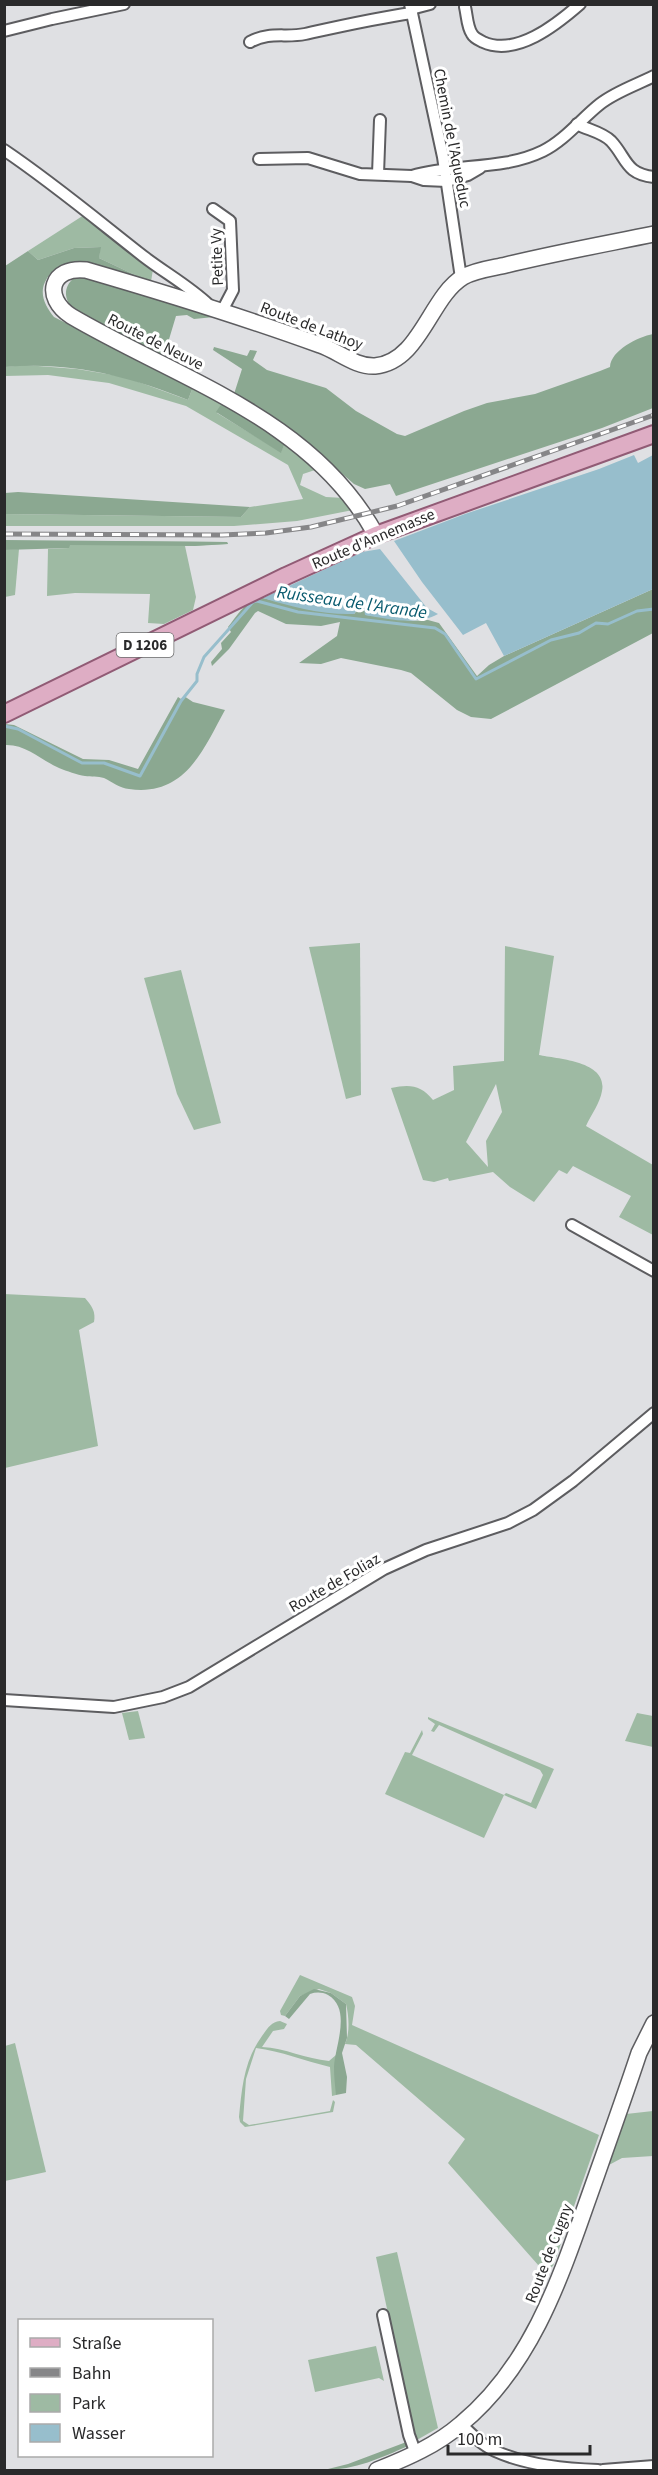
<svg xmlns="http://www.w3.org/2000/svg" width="658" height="2475" font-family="'Source Sans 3',sans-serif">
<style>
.green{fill:#9ebaa3;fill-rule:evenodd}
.forest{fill:#8ba891}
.water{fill:#97becc}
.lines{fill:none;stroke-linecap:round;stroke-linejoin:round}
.stream{stroke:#97becc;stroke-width:3}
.street-casing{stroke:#5d5d60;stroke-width:14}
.secondary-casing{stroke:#5d5d60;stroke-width:18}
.primary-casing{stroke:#915b75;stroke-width:20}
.street{stroke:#fff;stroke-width:10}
.secondary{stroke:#fff;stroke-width:15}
.primary{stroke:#deadc4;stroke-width:16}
.rail-casing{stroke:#868688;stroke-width:5}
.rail{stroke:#fff;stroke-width:3;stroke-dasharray:9;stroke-linecap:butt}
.labels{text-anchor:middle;stroke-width:6;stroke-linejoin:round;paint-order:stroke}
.shield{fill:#fff;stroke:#6a6a6b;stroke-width:1.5}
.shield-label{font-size:15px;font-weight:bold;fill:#2a2a2b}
.street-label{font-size:16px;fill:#2a2a2b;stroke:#fff}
.water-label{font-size:18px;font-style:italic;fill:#085a6e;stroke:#fff}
</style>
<rect width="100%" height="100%" fill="#dfe0e3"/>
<g class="green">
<polygon points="84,215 153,269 151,282 135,278 135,275 99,258 100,247 74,248 38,260 28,251"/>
<polygon points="25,365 77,369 125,377 188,400 193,387 222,403 217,413 281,452 285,443 315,470 303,474 300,485 326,497 344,498 353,510 297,521 234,526 5,526 4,514 241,517 250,507 303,499 288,465 186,406 109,383 48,375 5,376 5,367"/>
<polygon points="117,541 227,542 228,544 185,546 196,597 193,610 164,624 148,623 150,594 75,593 47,596 48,549 69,548 69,545 117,545"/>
<polygon points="19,549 15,595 5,597 4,550"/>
<polygon points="360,943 361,1095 346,1099 309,947"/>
<path d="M505,946l49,10 -15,99c19,4 69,6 63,36 -2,12 -11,24 -16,35l67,39v70l-34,-18 12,-21 -58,-30 -6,8 -8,-4 -25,32 -24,-15 -17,-15 -44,9 -1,-3 -14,4 -11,-2 -32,-92c19,-4 30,-3 42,12l21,-10 -1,-24 51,-5zM496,1084l6,28 -16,29 2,26 -22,-25z"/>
<polygon points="181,970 221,1123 194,1130 177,1094 144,978"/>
<path d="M4,1294l81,4c7,8 11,14 9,24l-15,8 19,116 -93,22z"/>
<polygon points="138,1711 145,1738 129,1740 122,1713"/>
<polygon points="637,1713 653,1716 653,1747 625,1741"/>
<polygon points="428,1717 554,1769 536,1809 504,1795 484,1838 385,1794 405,1752 410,1753 422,1730 423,1734 412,1755 504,1795 506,1793 531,1803 543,1775 540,1770 439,1725 434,1732 431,1731 435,1724 428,1719"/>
<path d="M300,1975l52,22 3,9 -3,19 247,110 -46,131 -9,5 -5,-5 -91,-103 17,-24 -109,-94 -11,-1c5,-11 4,-28 1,-40l-15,-11 -12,-4 -19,7 -15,20 -4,-1 -1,-4z"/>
<path d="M280,2021l7,3 -3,5 -11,2 -11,16c23,1 44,12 67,14l7,-6v40l-4,1 -2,-29c-25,-6 -49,-16 -74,-19l-10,31 -3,42 6,4 81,-14 3,-11 2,2 -2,10 -88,15 -5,-5 -1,-5c3,-30 5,-56 23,-81 5,-7 9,-14 18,-15z"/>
<polygon points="15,2043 46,2172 5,2181 5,2046"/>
<polygon points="653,2111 653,2156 622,2158 609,2165 626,2114"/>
<polygon points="397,2252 438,2428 415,2441 376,2257"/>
<polygon points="376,2346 384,2381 379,2378 315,2392 308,2360"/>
</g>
<g class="forest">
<path d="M101,247l-2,11 36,17v3c-26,-6 -75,-29 -90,4 -6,13 1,25 9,35l139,70 -5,13c-59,-24 -119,-39 -183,-33v-101l23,-15 10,9 36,-12z"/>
<path d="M84,277l92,28 48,11 -30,3 -7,-4 -11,1 -12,40 -91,-47c-9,-10 -10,-22 1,-31z"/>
<path d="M653,334v74l-51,20 -206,68 -6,-12 -25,5 -11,-5 -67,-58 -53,-32 8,-25 -29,-19 1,-3 33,9 3,-6 7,1 -4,9 14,10 59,18 30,23 41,23 8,2 59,-25 23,-8 48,-9 65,-23 10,-4c1,-17 28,-30 43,-33z"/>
<polygon points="222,403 241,411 285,443 281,453 216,412"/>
<polygon points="18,492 250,507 241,517 5,514 5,493"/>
<polygon points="5,540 227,542 228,544 195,546 70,545 69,548 5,550"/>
<path d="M653,589v44l-162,86 -20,-2 -14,-7 -46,-37 -10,-3 -60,-12 -20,6 -22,-1 38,-27 3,-14 -19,4 -35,-2 -28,-13 -3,2 -26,36 -17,17 -1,-4 11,-13 -1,-6 10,-11 -3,-5c10,-12 18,-28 35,-29l49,12 42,4 5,-6h5l2,7 47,6 15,-1 11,3 38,53 12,-11 15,-9z"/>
<path d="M184,696l9,6 32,8c-22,40 -40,87 -96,79 -9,-1 -17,-7 -25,-11 -6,-2 -13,-1 -19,-2 -8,-1 -18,-5 -26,-8 -18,-8 -33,-24 -54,-23v-21l9,1 69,34 26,1 29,9 40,-72 3,2z"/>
<path d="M314,1989l17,4 15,11 1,34 -5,15 5,24 -1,16 -10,2c-1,-9 -2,-19 -2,-28 1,-21 18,-58 -6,-72 -6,-3 -12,-3 -18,-1l-21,25 -4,-3 15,-20z"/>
<path d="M409,2441l1,4c-29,13 -55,25 -86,25l24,-6z"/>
</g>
<g class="water">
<polygon points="634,455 638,463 653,455 653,589 504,656 486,623 463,635 422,582 394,541 465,514 599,469"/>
<path d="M380,549l47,59 11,6c-22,12 -49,5 -73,1l-1,-7h-5l-5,6c-31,1 -62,-7 -91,-16l99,-46z"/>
</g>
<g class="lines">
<polyline class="stream" points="4,726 18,729 82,763 104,763 140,776 181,701 197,681 197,674 204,657 253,602 257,601 298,612 435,628 445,634 476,679 551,640 579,633 596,623 608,624 637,611 654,609"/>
<g class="street-casing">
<g id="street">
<polyline points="410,4 443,157 461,278"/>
<path d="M465,7c2,8 2,20 7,27 2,4 7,6 11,8 33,15 73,-17 97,-38"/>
<polyline points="411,9 430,4"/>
<polyline points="4,31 52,19 124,4"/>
<path d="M250,42c20,-11 35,-4 55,-8 36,-8 71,-16 107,-21"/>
<path d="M577,124c11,6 25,8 34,17 16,17 14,33 43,36"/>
<path d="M4,150c49,33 93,70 139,106 22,17 46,30 66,49"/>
<polyline points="259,159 308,158 360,174 412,176 424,180 447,181 468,175 480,168"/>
<polyline points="378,174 380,120"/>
<path d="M412,176c43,-13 90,-5 131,-25 22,-11 38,-32 57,-47 15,-12 36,-19 54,-28"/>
<polyline points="213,209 230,221 233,290 222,311"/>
<polyline points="572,1225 654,1271"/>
<polyline points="4,1700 114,1707 163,1697 189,1687 384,1569 426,1550 508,1523 533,1510 573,1481 654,1413"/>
<polyline points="383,2315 409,2435 416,2454"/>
<path d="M461,2424c10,10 21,21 34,27 31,14 69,18 103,19"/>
<polyline points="603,2470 654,2466"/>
</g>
</g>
<g class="secondary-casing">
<g id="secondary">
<path d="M376,535c-64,-117 -198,-156 -305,-219 -29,-19 -20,-50 15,-46 79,23 157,47 234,75 18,6 35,22 55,21 45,-4 55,-69 88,-89 12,-7 30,-9 43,-12 49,-12 99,-21 148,-31"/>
<path d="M377,2470c30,-12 60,-25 84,-46 68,-56 97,-139 125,-219 18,-51 36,-101 53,-152l15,-30"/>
</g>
</g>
<g class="primary-casing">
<polyline id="primary" points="4,714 286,576 376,535 654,434"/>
</g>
<use href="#street" class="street"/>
<use href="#secondary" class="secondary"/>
<use href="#primary" class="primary"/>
<g class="rail-casing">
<polyline id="rail" points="4,534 222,535 266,533 311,527 397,506 654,415"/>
</g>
<use href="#rail" class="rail"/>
</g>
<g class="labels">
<rect class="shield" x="116.5" y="633" width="57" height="24" rx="4.5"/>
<g class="shield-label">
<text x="145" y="650">D 1206</text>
</g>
<g class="street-label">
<text transform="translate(453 138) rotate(79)" y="6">Chemin de l'Aqueduc</text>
<text transform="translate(216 257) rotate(-92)" y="6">Petite Vy</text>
<text transform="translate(312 325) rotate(21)" y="6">Route de Lathoy</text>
<text transform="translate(156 341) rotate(27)" y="6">Route de Neuve</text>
<text transform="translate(373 538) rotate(-23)" y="6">Route d'Annemasse</text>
<text transform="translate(334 1582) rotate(-30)" y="6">Route de Foliaz</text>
<text transform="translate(548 2253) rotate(-69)" y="6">Route de Cugny</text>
</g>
<g class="water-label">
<text transform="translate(352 602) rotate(8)" y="6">Ruisseau de l'Arande</text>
</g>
</g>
<rect width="658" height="2475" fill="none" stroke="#2a2a2b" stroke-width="12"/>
<rect x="18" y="2319" width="195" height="138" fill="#ffffff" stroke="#aaaaaa" stroke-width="1.5"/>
<rect x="30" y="2338" width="30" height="9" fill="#deadc4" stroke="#aaaaaa" stroke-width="1.5"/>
<text x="72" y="2349" font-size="18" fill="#2a2a2b">Straße</text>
<rect x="30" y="2368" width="30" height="9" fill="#868688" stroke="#aaaaaa" stroke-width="1.5"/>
<text x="72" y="2379" font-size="18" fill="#2a2a2b">Bahn</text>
<rect x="30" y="2394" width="30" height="18" fill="#9ebaa3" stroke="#aaaaaa" stroke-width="1.5"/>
<text x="72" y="2409" font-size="18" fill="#2a2a2b">Park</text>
<rect x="30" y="2424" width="30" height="18" fill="#97becc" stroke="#aaaaaa" stroke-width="1.5"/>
<text x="72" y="2439" font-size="18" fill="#2a2a2b">Wasser</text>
<path d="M448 2445v9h142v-9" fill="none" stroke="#2a2a2b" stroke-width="3"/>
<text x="457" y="2445" font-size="18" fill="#2a2a2b" stroke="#ffffff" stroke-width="4.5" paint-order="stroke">100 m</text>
</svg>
